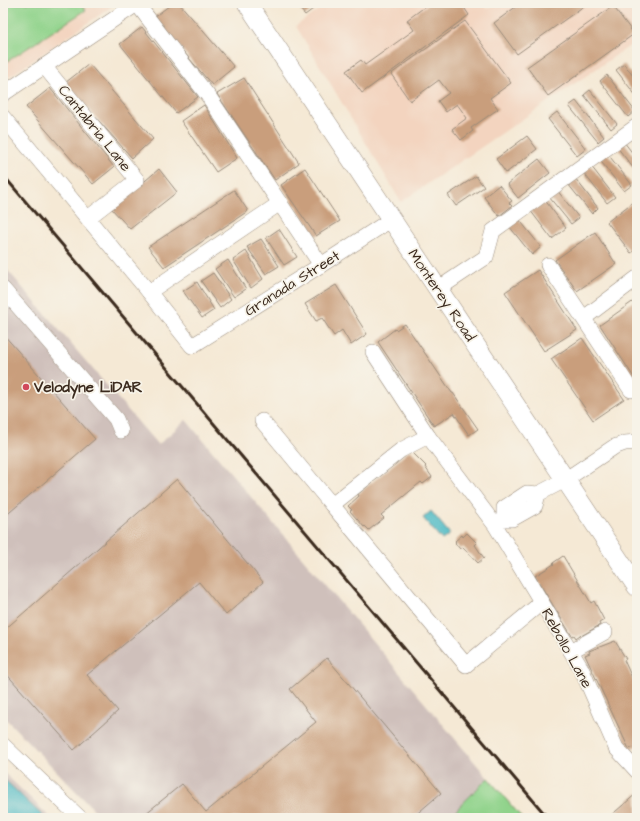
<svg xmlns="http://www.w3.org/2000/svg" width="640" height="821" font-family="'Architects Daughter',sans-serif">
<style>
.built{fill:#f3d4bf}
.industrial{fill:#cfc0bb}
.green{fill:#90d38b;stroke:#667e54}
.water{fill:#4bb9c4;stroke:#437271}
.building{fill:#c99e7b}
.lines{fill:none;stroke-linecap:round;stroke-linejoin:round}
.minor-casing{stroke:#988a7a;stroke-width:16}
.major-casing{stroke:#988a7a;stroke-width:20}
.minor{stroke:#fff;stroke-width:15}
.major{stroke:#fff;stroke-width:19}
.rail{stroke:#3b2a1e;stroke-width:3}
.poi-dot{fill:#d1495b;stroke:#f7f3e8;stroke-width:1.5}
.labels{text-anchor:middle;stroke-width:3.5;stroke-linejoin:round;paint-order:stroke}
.street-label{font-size:15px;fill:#3b2a1e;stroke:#f7f3e8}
.poi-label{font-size:15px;font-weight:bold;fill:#3b2a1e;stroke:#f7f3e8;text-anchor:start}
</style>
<rect width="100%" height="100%" fill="#f7f3e8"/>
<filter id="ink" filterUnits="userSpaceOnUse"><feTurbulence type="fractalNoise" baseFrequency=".025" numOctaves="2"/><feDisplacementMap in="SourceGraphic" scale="8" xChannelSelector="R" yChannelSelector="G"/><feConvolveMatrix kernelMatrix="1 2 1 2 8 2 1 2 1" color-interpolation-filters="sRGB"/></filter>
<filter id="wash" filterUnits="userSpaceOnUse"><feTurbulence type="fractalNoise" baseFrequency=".012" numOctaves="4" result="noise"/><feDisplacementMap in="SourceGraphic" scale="16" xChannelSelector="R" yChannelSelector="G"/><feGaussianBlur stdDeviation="0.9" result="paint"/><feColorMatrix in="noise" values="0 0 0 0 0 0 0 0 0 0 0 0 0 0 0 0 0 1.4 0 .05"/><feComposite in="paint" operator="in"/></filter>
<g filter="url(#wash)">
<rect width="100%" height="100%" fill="#f5e9d5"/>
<g class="built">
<polygon points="3,3 117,3 3,81"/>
<polygon points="328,3 482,3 487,9 495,3 637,3 637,41 401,202 296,26"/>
</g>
<g class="industrial">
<polygon points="3,265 158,445 186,420 488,778 458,808 451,818 102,818 3,716"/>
<polygon points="3,772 51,818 3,818"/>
</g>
<g class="green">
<polygon points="3,3 80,3 86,10 3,64"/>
<polygon points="488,778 522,818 451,818 458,808"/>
</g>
<g class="water">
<polygon points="431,511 450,534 442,540 423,518"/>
<polygon points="3,778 45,818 3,818"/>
</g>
<g id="blocks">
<g class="building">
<polygon points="173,3 179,3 234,67 212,85 154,17"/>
<polygon points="295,3 321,3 305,15"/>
<polygon points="430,3 461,3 469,15 362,93 346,71 361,60 365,65 414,30 407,20"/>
<polygon points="521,3 588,3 517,54 494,23"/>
<polygon points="613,6 634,34 548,96 527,67"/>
<polygon points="465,21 511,83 490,98 498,109 471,128 473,131 461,140 452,129 467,118 457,104 446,112 438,101 449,93 439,80 410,101 391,74"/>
<polygon points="142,27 198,97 176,113 120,44"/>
<polygon points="89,64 153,139 132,158 65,83"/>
<polygon points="624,64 637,81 637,97 616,70"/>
<polygon points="607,75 635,111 628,117 600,81"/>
<polygon points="244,78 299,163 275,180 217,94"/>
<polygon points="50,88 114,167 93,184 26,107"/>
<polygon points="590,90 617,124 611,129 584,95"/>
<polygon points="576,101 604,137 598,142 569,106"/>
<polygon points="204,105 237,158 216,172 181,121"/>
<polygon points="557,112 586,149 577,156 548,119"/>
<polygon points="527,136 537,149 506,173 496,159"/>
<polygon points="624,142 637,159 637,173 617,147"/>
<polygon points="607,153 632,185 624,191 599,159"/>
<polygon points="539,159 550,173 518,198 507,184"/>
<polygon points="591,166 615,197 607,203 583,172"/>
<polygon points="305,168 340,221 316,236 281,185"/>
<polygon points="159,169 177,192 130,229 112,209"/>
<polygon points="476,176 484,187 456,206 448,195"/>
<polygon points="575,178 598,208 592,214 568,184"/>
<polygon points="499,185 512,201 509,203 512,206 499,216 484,197"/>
<polygon points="234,190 248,211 164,267 148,247"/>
<polygon points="557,190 579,218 571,224 549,197"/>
<polygon points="544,199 566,228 552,239 530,210"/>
<polygon points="637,199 637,249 631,253 607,222"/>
<polygon points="518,218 541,247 532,255 509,226"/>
<polygon points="279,229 297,257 284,265 266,238"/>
<polygon points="595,232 616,264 577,291 555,260"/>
<polygon points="261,239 279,266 266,274 247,247"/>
<polygon points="246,251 263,279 251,288 233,260"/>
<polygon points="228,260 246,289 234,297 215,269"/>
<polygon points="538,270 577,330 544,351 505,292"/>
<polygon points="213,273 231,299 220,308 201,281"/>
<polygon points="197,282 214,310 202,318 183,291"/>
<polygon points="336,285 367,334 351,345 342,330 334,336 322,318 316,321 305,304"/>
<polygon points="635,300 637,303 637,382 600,325"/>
<polygon points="405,324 452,393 453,393 478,429 469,435 454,413 434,426 378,342 395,329 396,330"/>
<polygon points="3,334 95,439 3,518"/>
<polygon points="582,338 624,399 593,420 551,359"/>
<polygon points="410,450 426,466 425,467 432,477 423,484 421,482 381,515 384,518 369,530 365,526 364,527 350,511 352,510 348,506 359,496 358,494 387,470"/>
<polygon points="177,479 263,582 226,615 199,582 87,675 118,711 74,750 3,670 3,631"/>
<polygon points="467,533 477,543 475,545 484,558 478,563 463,547 460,549 455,543 456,542 455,541 462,535 463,537"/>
<polygon points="563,556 591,603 594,601 604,620 599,623 600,625 581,636 580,635 576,638 574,635 572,636 535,576 554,564 553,563"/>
<polygon points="615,641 626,659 624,660 637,689 637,746 629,749 585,655 590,653 589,651"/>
<polygon points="327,658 441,793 412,818 149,818 145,814 182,784 206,812 316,722 290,689"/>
<polygon points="637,793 637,818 608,818"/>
</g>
</g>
</g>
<g filter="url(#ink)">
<use href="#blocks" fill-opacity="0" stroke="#988a7a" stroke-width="1"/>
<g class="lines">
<g class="minor-casing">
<g id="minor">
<polyline points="137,4 209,97 321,265"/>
<polyline points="44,66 137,180 88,218"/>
<polyline points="3,94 138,3"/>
<polyline points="3,117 149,292 192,346 321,265 392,219"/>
<polyline points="548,265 631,390"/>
<polyline points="3,289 116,419 121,431"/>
<polyline points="438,289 486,257 493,231 637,126"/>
<polyline points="149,292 280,203"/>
<polyline points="584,318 637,278"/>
<polyline points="373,352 428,436 495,525 581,668 616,748 637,771"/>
<polyline points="262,421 332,505 401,450 428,436"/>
<polyline points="538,494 535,506 512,519 504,519 504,508 527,493 538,494 565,480 614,447 625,443 637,442"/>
<polyline points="332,505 466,665 541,603"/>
<polyline points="571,651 605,632"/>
<polyline points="3,745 80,818"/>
</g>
</g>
<g class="major-casing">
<polyline id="major" points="247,3 637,587"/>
</g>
<use href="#minor" class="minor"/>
<use href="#major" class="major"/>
<polyline class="rail" points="3,175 548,818"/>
</g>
</g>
<circle class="poi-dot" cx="26" cy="387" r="4"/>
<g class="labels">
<g class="street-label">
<text transform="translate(95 128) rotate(51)" y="5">Cantabria Lane</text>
<text transform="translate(292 283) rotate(-32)" y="5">Granada Street</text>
<text transform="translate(442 295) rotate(56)" y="5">Monterey Road</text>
<text transform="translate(567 648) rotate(61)" y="5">Rebollo Lane</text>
</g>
<g class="poi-label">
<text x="34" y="392">Velodyne LiDAR</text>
</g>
</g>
<rect width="640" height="821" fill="none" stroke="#f7f3e8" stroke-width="16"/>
</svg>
